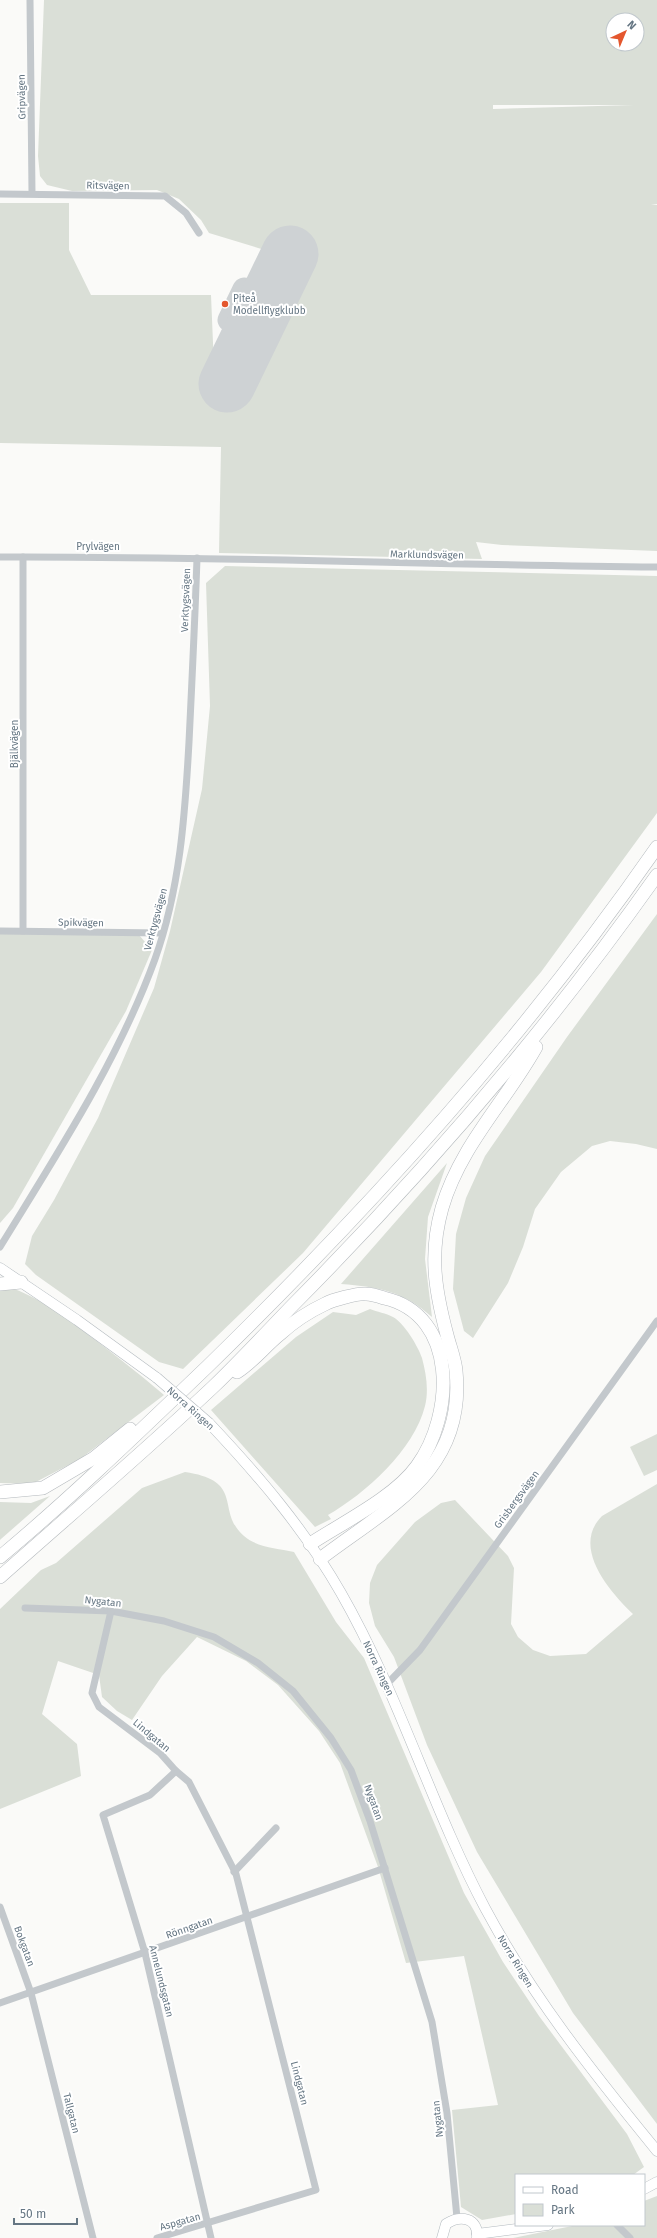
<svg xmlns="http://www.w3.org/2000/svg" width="657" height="2238" font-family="'Fira Sans',sans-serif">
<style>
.green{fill:#dadfd7;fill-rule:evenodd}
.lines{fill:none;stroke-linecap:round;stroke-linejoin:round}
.taxiway{stroke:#ced2d4;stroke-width:23}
.runway{stroke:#ced2d4;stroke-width:57}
.secondary-casing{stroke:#b3babf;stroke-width:11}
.highway-casing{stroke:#b4b9bd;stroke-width:14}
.street{stroke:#c3c8cc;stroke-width:7}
.secondary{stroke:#fff;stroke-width:10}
.highway{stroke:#fff;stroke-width:13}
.secondary-bridge-casing{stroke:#b3babf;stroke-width:11;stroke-linecap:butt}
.secondary-bridge{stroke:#fff;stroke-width:10}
.poi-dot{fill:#e4572e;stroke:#fff;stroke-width:1.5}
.labels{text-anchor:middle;stroke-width:4;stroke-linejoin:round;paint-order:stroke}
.street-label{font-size:10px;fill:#657683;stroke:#fff}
.poi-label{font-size:10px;fill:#657683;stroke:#fff;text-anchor:start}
</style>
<rect width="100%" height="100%" fill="#fafaf8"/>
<g class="green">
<path d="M44,0h613v204l-6,1h6v346l-155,-6 -26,-3 6,17 -263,-6 2,-106 -221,-4v-240h69v47l22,45h120l4,96 27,-1 61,-136 -3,-4 -12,-2 -20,3 -59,-18 -8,-13 -22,-21 -22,-9 -85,1 -25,-6 -7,-9 -2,-20zM613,20h24v24h-24zM493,105h141l-141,4z"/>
<polygon points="225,566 657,576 657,813 541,972 303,1253 183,1369 159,1362 36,1275 25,1264 32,1236 54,1200 98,1118 154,988 170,931 202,789 210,706 206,583"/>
<polygon points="657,914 657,1149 636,1144 610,1141 592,1146 561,1172 535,1209 523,1247 508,1283 473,1338 464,1331 453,1289 456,1234 466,1198 485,1156 567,1037"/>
<polygon points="0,933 139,935 152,950 126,1011 13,1208 0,1223"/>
<path d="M447,1163l-19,54 -3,42 7,58c-29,-26 -53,-30 -91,-33z"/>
<path d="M9,1287c27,9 50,26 73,43 28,21 55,42 82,65l-84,64 -48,25 -32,-1v-194z"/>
<path d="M370,1309c7,3 16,4 23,8 11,6 25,29 29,41 4,15 7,32 3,48 -11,44 -59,87 -97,109l3,4 -16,8 -104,-117 85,-73 37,-25 23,3z"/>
<polygon points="657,1434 657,1470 644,1476 630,1447"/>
<path d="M185,1472c61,9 30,39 59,64 14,12 33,12 50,16l42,70 28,36 100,235 39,69 36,54 88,118 17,33 -11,8h-117v39l-34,6 -21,-13 -9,-97 46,-5 -34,-149 -58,7 -28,-96 -38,-104 -21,-32 -41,-46 -32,-24 -49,-24 -35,39 -30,44 -15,-9 -15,-14 -3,-22 -41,-14 -16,53 35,30 4,32 -81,33v-200l41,-39 15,-7 86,-75z"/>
<path d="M657,1484v640l-84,-111 -96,-161 -50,-107 -33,-88 -19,-31 -6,-23 1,-20 7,-18 38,-43 26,-19 14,-3 53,56 6,12 -3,56 7,13 15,13 17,6 36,-2 47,-40c-24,-23 -62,-67 -31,-98z"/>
<polygon points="50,1496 1,1539 0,1540 0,1502 31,1503"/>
<polygon points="657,2196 657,2238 513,2238 577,2225 644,2225 644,2201"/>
</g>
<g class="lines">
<g class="taxiway">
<polyline points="238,303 260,315"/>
<polyline points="229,320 244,289"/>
</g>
<polyline class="runway" points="227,384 290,254"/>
<g class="secondary-casing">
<g id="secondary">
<polyline points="0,1268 77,1320 157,1378"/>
<path d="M209,1423c50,53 96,107 132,170 58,101 90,213 144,315 47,88 109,166 172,243"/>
<polyline points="644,2189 657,2182"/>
<polyline points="477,2234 548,2225"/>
<path d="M442,2238l4,-14c14,-9 33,-7 31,14"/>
</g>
</g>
<g class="highway-casing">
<g id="highway">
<polyline points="0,1284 21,1282"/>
<path d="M237,1372c16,-10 28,-26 43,-38 12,-11 30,-23 45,-30 7,-4 33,-11 41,-10 5,0 12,2 18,4 75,17 70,118 33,168 -22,31 -75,57 -107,78"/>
<polyline points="0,1492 43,1488 94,1458 130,1429"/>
<path d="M0,1557c72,-60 140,-126 208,-191 165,-161 317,-329 449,-519"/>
<path d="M320,1559c68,-52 146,-87 136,-188 -1,-12 -6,-24 -9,-36 -12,-45 -18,-81 -5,-127 18,-62 64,-107 94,-161"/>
<path d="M0,1577c71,-63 144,-125 213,-190 27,-26 52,-53 78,-80 135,-136 255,-275 366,-432"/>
</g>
</g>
<g class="street">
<polyline points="30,0 32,193"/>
<polyline points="0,194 165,196 186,213 199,233"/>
<path d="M0,557c219,-1 438,8 657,10"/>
<polyline points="0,931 162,933"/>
<polyline points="23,931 23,557"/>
<path d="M0,1247c57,-93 118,-186 155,-288 25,-70 30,-144 34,-217 3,-61 6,-123 8,-184"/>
<polyline points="25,1608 111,1611 164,1621 214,1637 258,1663 293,1691 331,1738 351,1770 370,1821 432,2022 447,2113 457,2218"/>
<polyline points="111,1611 92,1693 99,1707 160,1753 176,1771 189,1782 236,1874 316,2190 157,2238"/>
<polyline points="386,1685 420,1650 657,1321"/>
<polyline points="176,1771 150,1795 103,1815 145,1953 211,2238"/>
<polyline points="234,1872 276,1828"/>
<polyline points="0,1907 31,1993 93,2238"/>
<polyline points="0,2003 385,1868"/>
<polyline points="617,2225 630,2238"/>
</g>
<use href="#secondary" class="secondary"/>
<use href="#highway" class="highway"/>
<g class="secondary-bridge-casing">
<polyline id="secondary-bridge" points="157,1378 209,1423"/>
</g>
<use href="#secondary-bridge" class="secondary-bridge"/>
</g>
<circle class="poi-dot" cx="225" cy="304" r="4"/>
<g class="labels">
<g class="street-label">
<text transform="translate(21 97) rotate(-91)" y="4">Gripvägen</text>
<text transform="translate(108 185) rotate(1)" y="4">Ritsvägen</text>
<text x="98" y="550">Prylvägen</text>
<text transform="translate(427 554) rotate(1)" y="4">Marklundsvägen</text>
<text transform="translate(185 600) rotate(-88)" y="4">Verktygsvägen</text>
<text transform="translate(14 744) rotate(-90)" y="4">Bjälkvägen</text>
<text transform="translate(155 919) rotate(-75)" y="4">Verktygsvägen</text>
<text transform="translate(81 922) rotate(1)" y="4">Spikvägen</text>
<text transform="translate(191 1408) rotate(42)" y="4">Norra Ringen</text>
<text transform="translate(516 1499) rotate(-54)" y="4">Grisbergsvägen</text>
<text transform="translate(103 1601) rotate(6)" y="4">Nygatan</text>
<text transform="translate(379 1668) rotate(65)" y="4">Norra Ringen</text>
<text transform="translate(152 1735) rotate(40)" y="4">Lindgatan</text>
<text transform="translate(374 1802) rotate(70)" y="4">Nygatan</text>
<text transform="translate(189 1927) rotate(-19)" y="4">Rönngatan</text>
<text transform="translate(25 1946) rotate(70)" y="4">Bokgatan</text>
<text transform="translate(516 1961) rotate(59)" y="4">Norra Ringen</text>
<text transform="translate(162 1981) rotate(76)" y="4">Annelundsgatan</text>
<text transform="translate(300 2083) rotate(76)" y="4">Lindgatan</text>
<text transform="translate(72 2113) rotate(76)" y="4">Tallgatan</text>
<text transform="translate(437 2119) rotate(-96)" y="4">Nygatan</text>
<text transform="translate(180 2221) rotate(-16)" y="4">Aspgatan</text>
</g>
<g class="poi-label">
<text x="233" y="302">Piteå<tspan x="233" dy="12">Modellflygklubb</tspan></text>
</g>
</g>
<rect x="515" y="2174" width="130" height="52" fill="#ffffff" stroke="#c1c8cd"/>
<rect x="523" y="2187" width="20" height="6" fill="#ffffff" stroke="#c1c8cd"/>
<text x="551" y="2194" font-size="12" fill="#657683">Road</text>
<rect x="523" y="2204" width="20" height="12" fill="#dadfd7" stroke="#c1c8cd"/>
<text x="551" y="2214" font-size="12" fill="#657683">Park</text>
<g transform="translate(625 32) rotate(44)"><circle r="19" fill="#ffffff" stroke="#c1c8cd"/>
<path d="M0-3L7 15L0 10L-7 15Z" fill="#e4572e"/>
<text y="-6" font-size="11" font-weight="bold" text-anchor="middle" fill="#657683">N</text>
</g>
<path d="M14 2218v6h63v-6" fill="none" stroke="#657683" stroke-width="2"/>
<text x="20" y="2218" font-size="12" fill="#657683" stroke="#ffffff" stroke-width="3" paint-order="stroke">50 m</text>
</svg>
